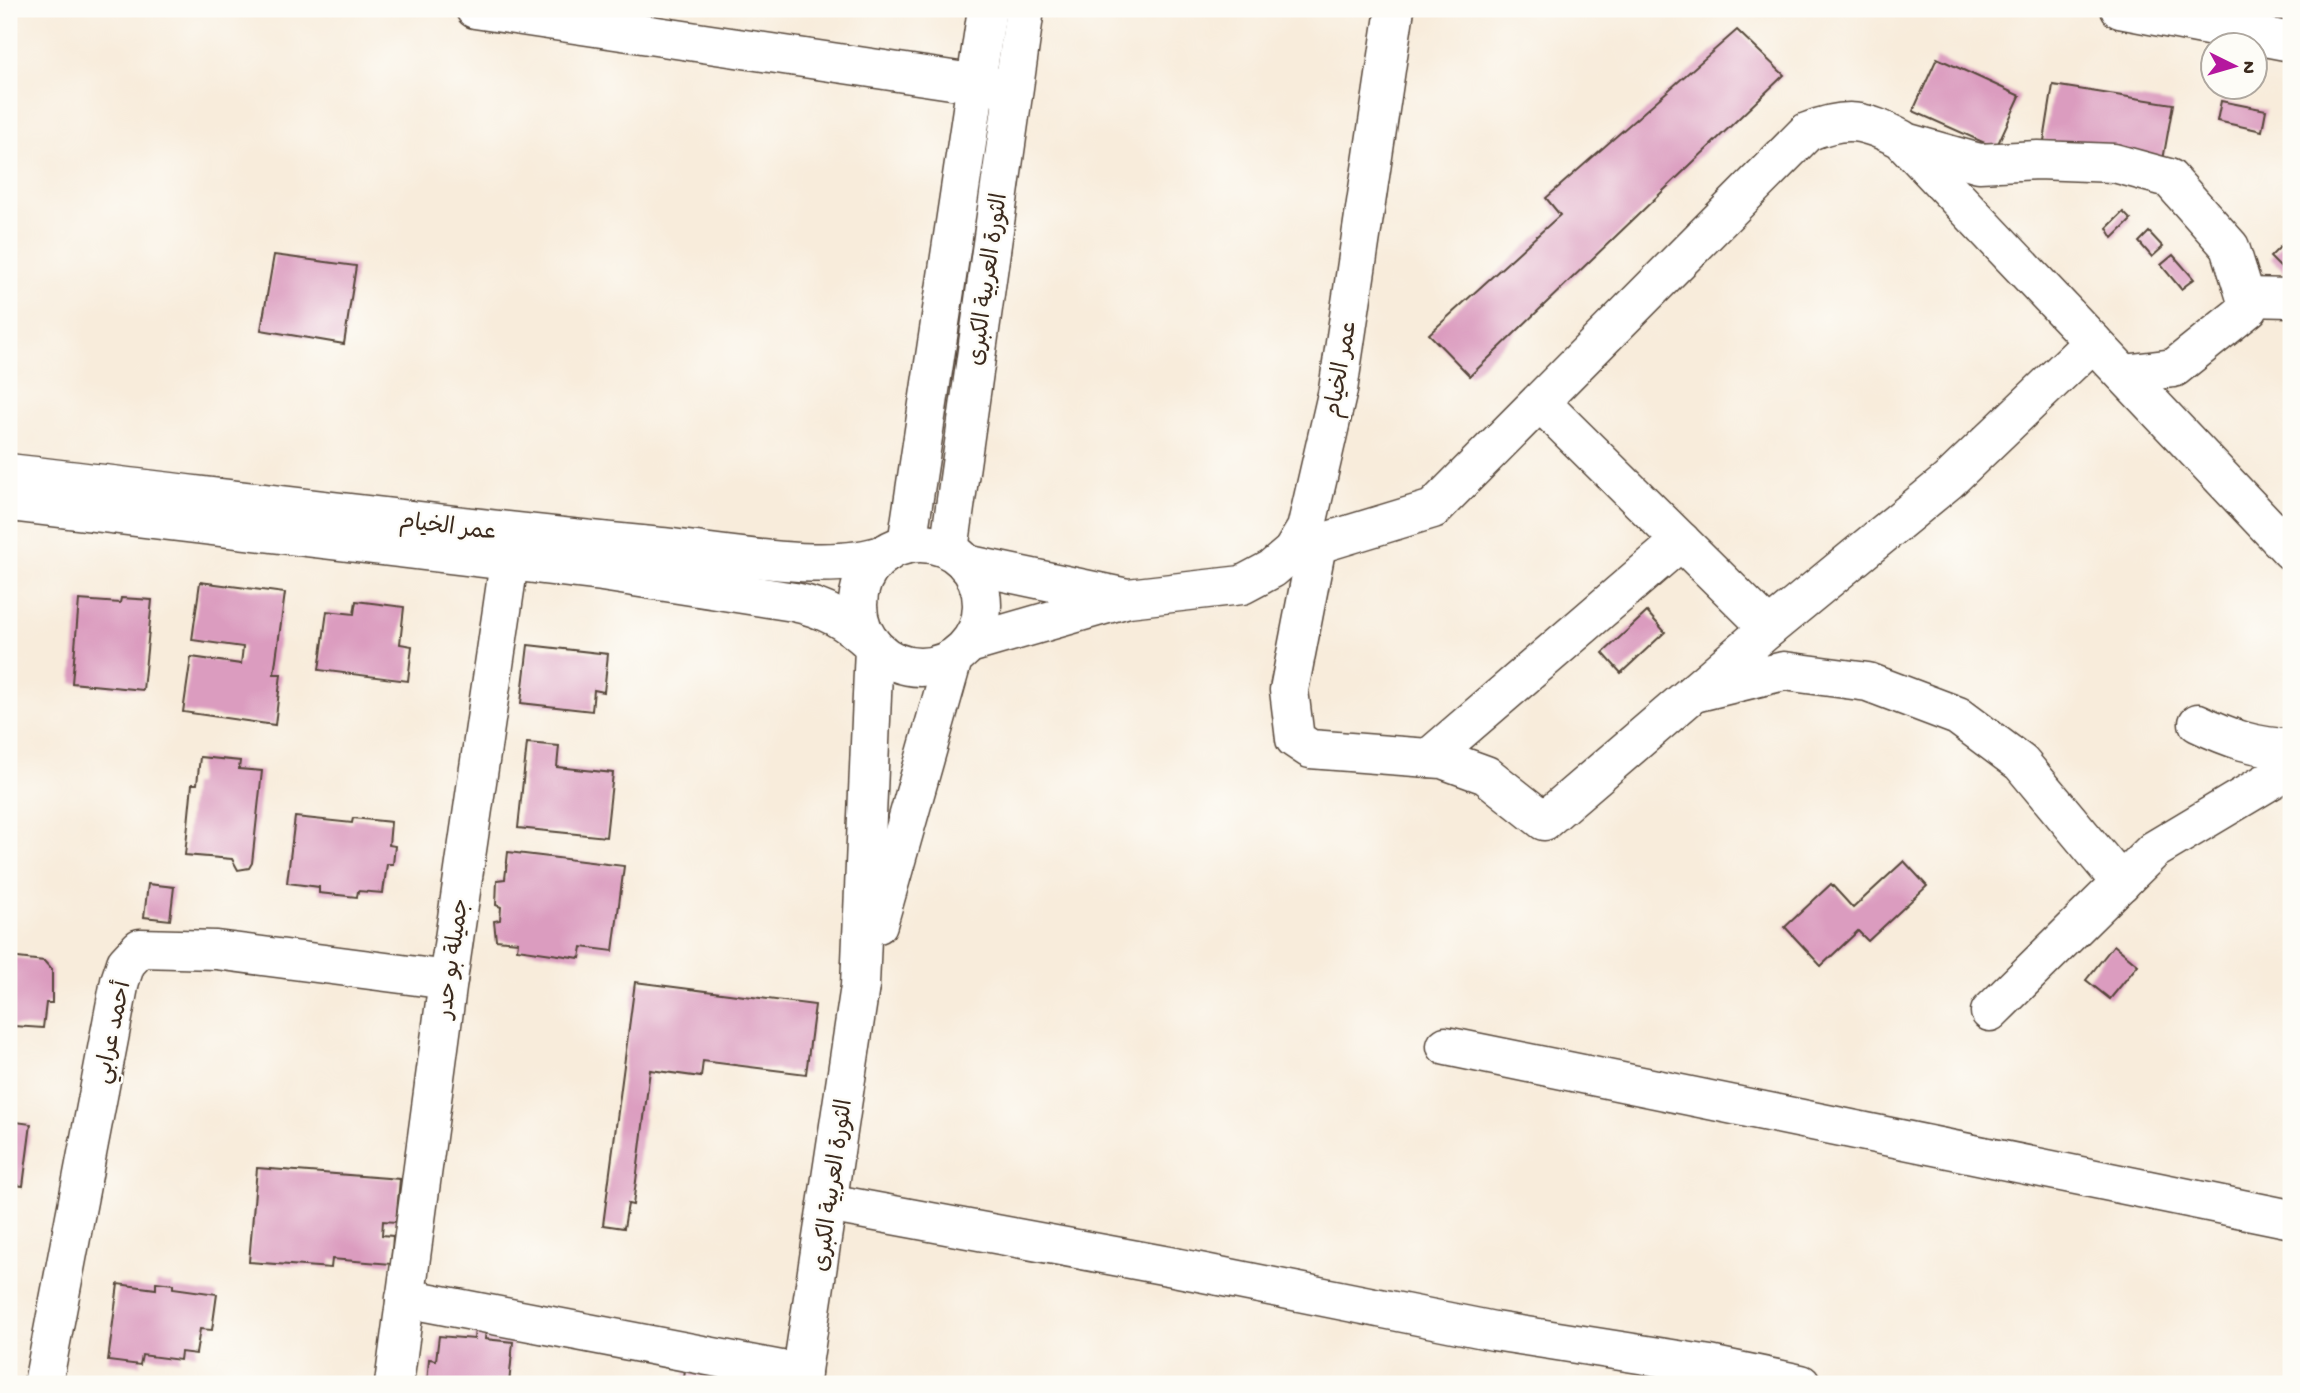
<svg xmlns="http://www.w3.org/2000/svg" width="2300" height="1393" font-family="'Gochi Hand','Playpen Sans Arabic',sans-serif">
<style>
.building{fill:#db9cbf}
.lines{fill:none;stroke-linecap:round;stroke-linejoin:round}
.minor-casing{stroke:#57473a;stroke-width:41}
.minor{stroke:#fff;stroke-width:38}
.labels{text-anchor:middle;stroke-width:5;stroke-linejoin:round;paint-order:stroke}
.street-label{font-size:23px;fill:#3b2a1e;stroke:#fdfcf7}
</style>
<rect width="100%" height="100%" fill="#fdfcf7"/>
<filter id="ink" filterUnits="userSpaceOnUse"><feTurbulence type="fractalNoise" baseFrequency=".0143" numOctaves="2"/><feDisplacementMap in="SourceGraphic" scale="14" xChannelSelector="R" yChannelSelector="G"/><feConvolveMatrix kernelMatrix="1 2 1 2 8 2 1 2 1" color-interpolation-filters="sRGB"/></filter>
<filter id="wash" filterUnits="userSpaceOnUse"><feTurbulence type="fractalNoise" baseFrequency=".00686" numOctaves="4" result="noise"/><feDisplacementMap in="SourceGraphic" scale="28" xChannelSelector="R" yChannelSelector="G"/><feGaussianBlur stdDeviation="1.57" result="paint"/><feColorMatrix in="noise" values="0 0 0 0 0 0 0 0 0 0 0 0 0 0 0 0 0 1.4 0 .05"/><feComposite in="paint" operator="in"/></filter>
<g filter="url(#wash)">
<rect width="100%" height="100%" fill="#f8ecdb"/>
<g id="blocks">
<g class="building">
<polygon points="1737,30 1784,75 1470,376 1429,334 1560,215 1546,198"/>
<polygon points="1937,58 2020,96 1996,148 1913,111"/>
<polygon points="2053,85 2173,104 2163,160 2044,141"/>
<polygon points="2221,101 2266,110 2262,131 2217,121"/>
<polygon points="2123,212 2131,220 2113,238 2107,228"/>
<polygon points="2149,232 2163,247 2152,257 2139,242"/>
<polygon points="2291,236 2291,278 2270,257"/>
<polygon points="274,255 356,266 344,344 261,330"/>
<polygon points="2173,255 2194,279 2181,289 2161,265"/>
<polygon points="200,582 285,593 274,674 281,674 275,725 183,712 191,657 241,664 243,647 192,640"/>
<polygon points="121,598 152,600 143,690 72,683 79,600 120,603"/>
<polygon points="356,601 404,607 400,644 412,646 408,681 319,670 327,611 354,614"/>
<polygon points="1647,612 1665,632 1621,673 1603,653"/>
<polygon points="528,645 608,654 604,692 594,690 592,711 521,703"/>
<polygon points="527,743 559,746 557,767 613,773 606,837 518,828"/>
<polygon points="200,757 240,761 239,769 262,771 252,863 249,868 238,870 232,859 185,855 192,784 197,784"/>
<polygon points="295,817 352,823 353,818 391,822 389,845 395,846 393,864 387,864 383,893 358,891 357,897 319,893 319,887 287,883"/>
<polygon points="508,852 624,866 613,951 582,947 580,958 517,949 518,942 496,940 494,921 500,920 501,907 496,905 497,880 505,879"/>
<polygon points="1904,861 1927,886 1868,941 1858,931 1821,966 1785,927 1831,884 1853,908"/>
<polygon points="148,884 174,887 170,920 144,917"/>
<polygon points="2114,945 2138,965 2110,999 2086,980"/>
<polygon points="9,957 44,961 52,970 52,1003 46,1003 43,1028 14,1026 13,1030 9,1029"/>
<polygon points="635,982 815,1005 806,1074 703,1061 701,1077 650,1070 633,1205 628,1204 624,1228 603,1225"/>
<polygon points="9,1121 31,1124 23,1186 9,1184"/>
<polygon points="257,1168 400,1179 396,1222 383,1221 382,1235 393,1236 391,1264 332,1259 331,1268 249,1262"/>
<polygon points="156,1282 173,1284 173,1288 217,1294 212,1330 200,1329 196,1354 181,1352 180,1360 142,1355 140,1365 108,1361 118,1284 156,1289"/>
<polygon points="475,1327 486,1328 485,1339 513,1342 509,1384 427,1384 429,1359 436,1360 439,1336 474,1339"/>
<polygon points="685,1371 752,1381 752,1384 683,1384"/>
</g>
</g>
</g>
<g filter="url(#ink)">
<use href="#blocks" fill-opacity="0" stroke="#57473a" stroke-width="2"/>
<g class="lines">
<g class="minor-casing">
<g id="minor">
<polyline points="475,9 1012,89"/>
<polyline points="2120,9 2291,42"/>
<polyline points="1905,142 1979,163 2038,160 2114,163 2169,178 2230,247 2249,308 2174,368 2124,374"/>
<polyline points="2246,297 2291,298"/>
<path d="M9,473c217,25 434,53 652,74 61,6 171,28 226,6"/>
<path d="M9,502l593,70 192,30c31,6 54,20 77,41"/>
<circle cx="920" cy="605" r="62"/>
<polyline points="907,544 987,9"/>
<polyline points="1317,545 1289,690 1295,739 1310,749 1442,759 1486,775 1544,821 1769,628 1540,402"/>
<polyline points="949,550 1025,9"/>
<path d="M1292,552l141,-43 374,-377c40,-16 57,-12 94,7l390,412"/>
<polyline points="966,564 1123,597"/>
<polyline points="1769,628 1948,481 2093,342"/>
<polyline points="969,644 1128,598 1242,585 1272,569 1292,552 1306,529 1338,390 1395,9"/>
<polyline points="1698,692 1784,671 1868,682 1958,716 2021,763 2121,883"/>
<path d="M2198,723c31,15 59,25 93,25"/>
<polyline points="1429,758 1681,541"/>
<polyline points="878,924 953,659"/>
<polyline points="1990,1012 2154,850 2291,768"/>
<polyline points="1446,1046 2291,1219"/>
<polyline points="828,1203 1174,1267 1494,1331 1710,1365 1801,1384"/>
<polyline points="405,1298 802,1374"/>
<polyline points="43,1384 120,981 126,963 140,948 216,950 448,980"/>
<polyline points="394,1384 448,980 513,535"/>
<polyline points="800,1384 860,986 874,647"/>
</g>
</g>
<use href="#minor" class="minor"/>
</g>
</g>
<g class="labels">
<g class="street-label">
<text transform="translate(986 279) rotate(-82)" y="8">الثورة العربية الكبرى</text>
<text transform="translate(1339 369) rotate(-80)" y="8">عمر الخيام</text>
<text transform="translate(448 525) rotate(7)" y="8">عمر الخيام</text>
<text transform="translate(451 958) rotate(-82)" y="8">جميلة بو حدر</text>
<text transform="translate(111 1032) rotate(-78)" y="8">أحمد عرابي</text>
<text transform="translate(831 1185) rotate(-82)" y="8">الثورة العربية الكبرى</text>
</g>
</g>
<rect width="2300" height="1393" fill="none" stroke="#fdfcf7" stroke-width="35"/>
<g transform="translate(2234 66) rotate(95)"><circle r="33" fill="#fdfcf7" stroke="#afa8a0" stroke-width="2"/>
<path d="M0-5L12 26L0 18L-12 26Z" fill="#b5179e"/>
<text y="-10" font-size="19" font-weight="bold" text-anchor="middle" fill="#3b2a1e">N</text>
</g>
</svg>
